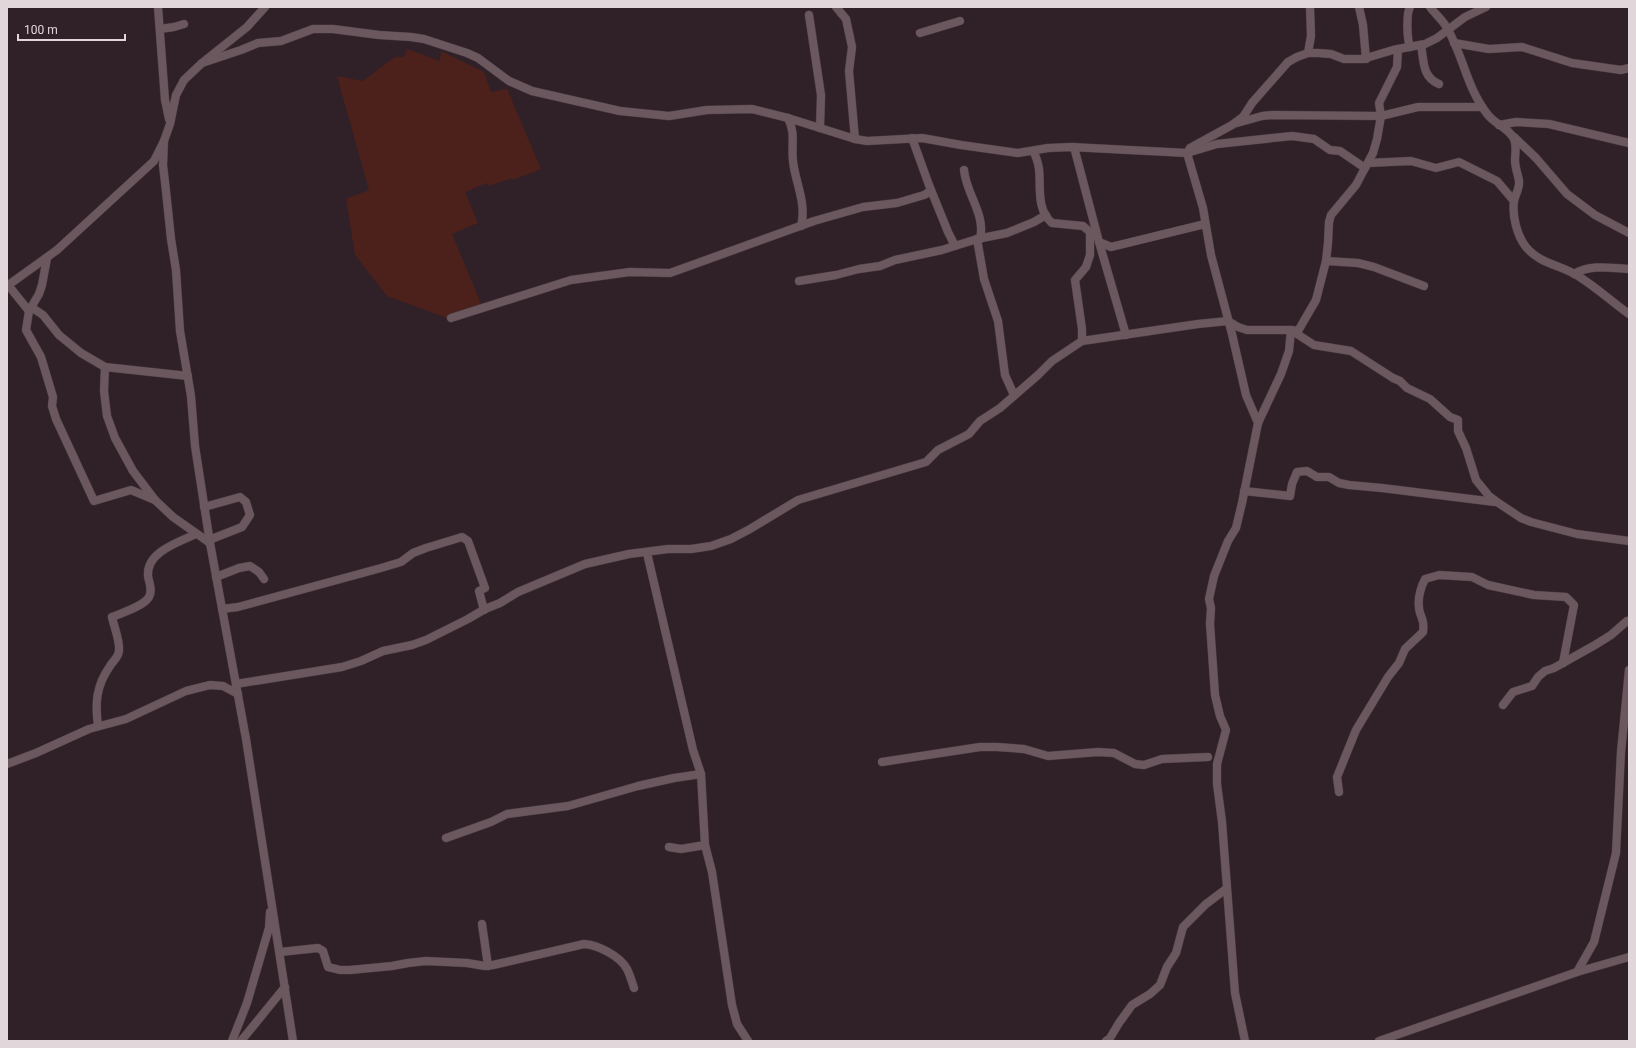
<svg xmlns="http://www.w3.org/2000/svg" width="1636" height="1048" font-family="Roboto,sans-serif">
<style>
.green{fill:#4d211b}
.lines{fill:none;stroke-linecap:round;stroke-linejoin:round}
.minor-casing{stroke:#473b40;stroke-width:9}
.minor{stroke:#6b585f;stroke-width:8}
</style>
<rect width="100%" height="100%" fill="#302027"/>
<polygon class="green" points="407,49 440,61 441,51 484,72 491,92 507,89 541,169 513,180 512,178 489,186 487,183 465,192 478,223 452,234 482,306 447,318 387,296 355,255 346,199 369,190 337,76 363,81 395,57 404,57"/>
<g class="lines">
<g class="minor-casing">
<g id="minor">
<polyline points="158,7 165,100 169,119"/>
<polyline points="836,7 846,19 852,47 849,71 855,139"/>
<polyline points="1359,7 1363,25 1366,59"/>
<path d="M1410,7c-4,7 -3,32 0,40"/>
<path d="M1430,7c5,7 13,13 17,21 17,29 19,59 41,87 7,9 22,14 26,24 3,7 1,15 1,21 0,8 3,14 4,21 1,7 -4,14 -5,20 -2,15 3,35 12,46 14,17 35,18 52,29 18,11 34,26 51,38"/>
<polyline points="809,15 821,95 820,128"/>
<polyline points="160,29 174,27 184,24"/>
<polyline points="920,33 960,21"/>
<polyline points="1454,43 1489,49 1522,47 1572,63 1621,70 1629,68"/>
<path d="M1421,45c3,16 1,32 18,39"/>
<polyline points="1308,53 1311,36 1310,7"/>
<polyline points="202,63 241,50 258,43 281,41 313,29 333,29 379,35 411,37 424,39 467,53 478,58 509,81 532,91 620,111 669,116 707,110 752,109 788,118 855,139 867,141 922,138 961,145 1018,153 1048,148 1071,147 1187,153 1217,144 1292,136 1314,139 1330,150 1340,151 1365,168 1356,185 1331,215 1329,222 1328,243 1326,261 1316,300 1298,331 1291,330 1289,351 1281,374 1258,423 1242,503 1236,528 1228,541 1214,576 1209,599 1211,608 1210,624 1215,695 1220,716 1226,730 1217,764 1217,784 1222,822 1235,993 1245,1041"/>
<path d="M788,118c8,16 3,26 5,43 2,21 14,42 8,65"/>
<polyline points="1237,123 1262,116 1273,115 1381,116 1418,107 1482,107"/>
<polyline points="1499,125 1516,122 1549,124 1629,143"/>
<polyline points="1514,137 1536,158 1567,194 1595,215 1629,233"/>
<polyline points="912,138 929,185 948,232 955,246"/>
<polyline points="164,141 163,165 166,191 171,239 176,270 180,331 191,396 195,446 210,543 246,739 293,1041"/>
<polyline points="1074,147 1099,242 1111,247 1205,224"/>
<path d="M1033,151c3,5 5,12 6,18 2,18 -3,40 13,54l31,3 7,6v23l-4,12 -11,13 7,49v12l116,-17 30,-3 10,6 9,3h44l23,15 37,6 42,27 7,3 7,7 23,11 20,18 8,3v11l8,17 10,32 13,16 8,6 24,16 10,4 46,12 52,7"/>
<polyline points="1368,163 1411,161 1436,168 1459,162 1497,181 1514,201"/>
<polyline points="1365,168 1373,153 1377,139 1381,116 1379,103 1397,67 1398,49"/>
<path d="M964,170c2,24 22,44 16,69"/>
<polyline points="977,239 984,279 998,321 1005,375 1014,395"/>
<polyline points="1099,242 1126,335"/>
<polyline points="47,258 42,285 39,294 29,311 26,330 41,357 53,397 52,406 56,419 94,501 131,490 155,500"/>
<polyline points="1326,261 1358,263 1374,267 1424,286"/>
<path d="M1574,274c16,-10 37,-6 55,-5"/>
<polyline points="799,281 836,275 859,269 880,266 895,260 942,250 977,239 1007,233 1034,222 1046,215"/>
<polyline points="8,285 29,311"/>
<polyline points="7,286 57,250 154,161 164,141 170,124 176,95 184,80 202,63 247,27 265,7"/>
<polyline points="31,307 43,315 59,335 81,353 105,367 188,376"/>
<polyline points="451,318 571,280 630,272 670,273 814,221 863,207 897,203 924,195 931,191"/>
<polyline points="105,367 104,391 107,416 115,438 133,471 155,500 173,517 210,543"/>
<polyline points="1258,423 1246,395 1232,334 1211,255 1203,208 1187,153 1190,148 1232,125 1243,117 1252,103 1288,62 1297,57 1308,53 1318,53 1331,54 1344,59 1363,59 1393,50 1425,44 1437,38 1465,17 1486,7"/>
<polyline points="1244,491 1290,496 1292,484 1297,472 1307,471 1317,477 1329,477 1339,483 1349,485 1382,488 1495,502"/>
<polyline points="204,507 240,497 246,502 250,515 242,527 209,540"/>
<polyline points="647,553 693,750 701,774 705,845 681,849 669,847"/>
<polyline points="216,577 239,568 250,566 259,572 264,579"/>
<polyline points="222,609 238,607 381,568 401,562 413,553 426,548 462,537 468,541 485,588 479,591 484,610"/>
<polyline points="236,684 342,667 361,661 383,651 412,645 426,640 468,619 485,609 500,603 518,592 585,564 629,554 668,549 691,549 711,546 731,539 750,529 798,500 926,462 938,450 969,434 980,421 1000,408 1038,375 1052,361 1082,341"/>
<polyline points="1503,705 1513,692 1532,686 1538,677 1545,671 1554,668 1595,645 1611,635 1627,621"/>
<path d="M98,726c-3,-23 -2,-40 12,-60 3,-5 8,-8 9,-15 1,-11 -5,-24 -7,-34 10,-4 32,-11 37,-20 4,-7 0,-14 -1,-21 -2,-24 31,-34 48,-42"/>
<polyline points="882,762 980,747 997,747 1024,749 1048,756 1098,752 1114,753 1135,764 1144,765 1162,759 1208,757"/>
<polyline points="7,764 36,753 89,729 126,719 186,691 210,685 223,686 238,694"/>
<path d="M1339,792l-2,-15 19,-47 32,-53 11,-14 6,-14 18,-17c1,-9 0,-11 -3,-19 -3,-11 0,-24 5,-34l14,-4 33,2 16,8 46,10 32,2 8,8 -11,58"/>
<polyline points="446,838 491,822 507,814 568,806 638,786 674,778 701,774"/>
<polyline points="705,845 712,872 732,1005 737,1024 748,1041"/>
<polyline points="482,924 488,966"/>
<path d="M280,952l38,-4 5,3 5,16 12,3h10l42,-4 16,-3 18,-2 41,2 18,3 8,-1 91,-21c14,1 36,12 43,25 3,6 5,13 7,19"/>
<polyline points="1577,972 1594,942 1616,853 1621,752 1629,670"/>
<polyline points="232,1041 247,1003 269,928 270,912"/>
<polyline points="241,1041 285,987"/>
<polyline points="1106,1041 1110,1038 1119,1023 1132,1005 1150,994 1160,985 1167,967 1176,953 1183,927 1206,904 1226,889"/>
<polyline points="1379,1041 1577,972 1629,957"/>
</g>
</g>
<use href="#minor" class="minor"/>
</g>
<rect width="1636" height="1048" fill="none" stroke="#e1d6da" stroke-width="16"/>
<path d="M18 34v6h107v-6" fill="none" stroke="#e1d6da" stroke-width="2"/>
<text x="24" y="34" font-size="12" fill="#e1d6da" stroke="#302027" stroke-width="3" paint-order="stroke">100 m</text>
</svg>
